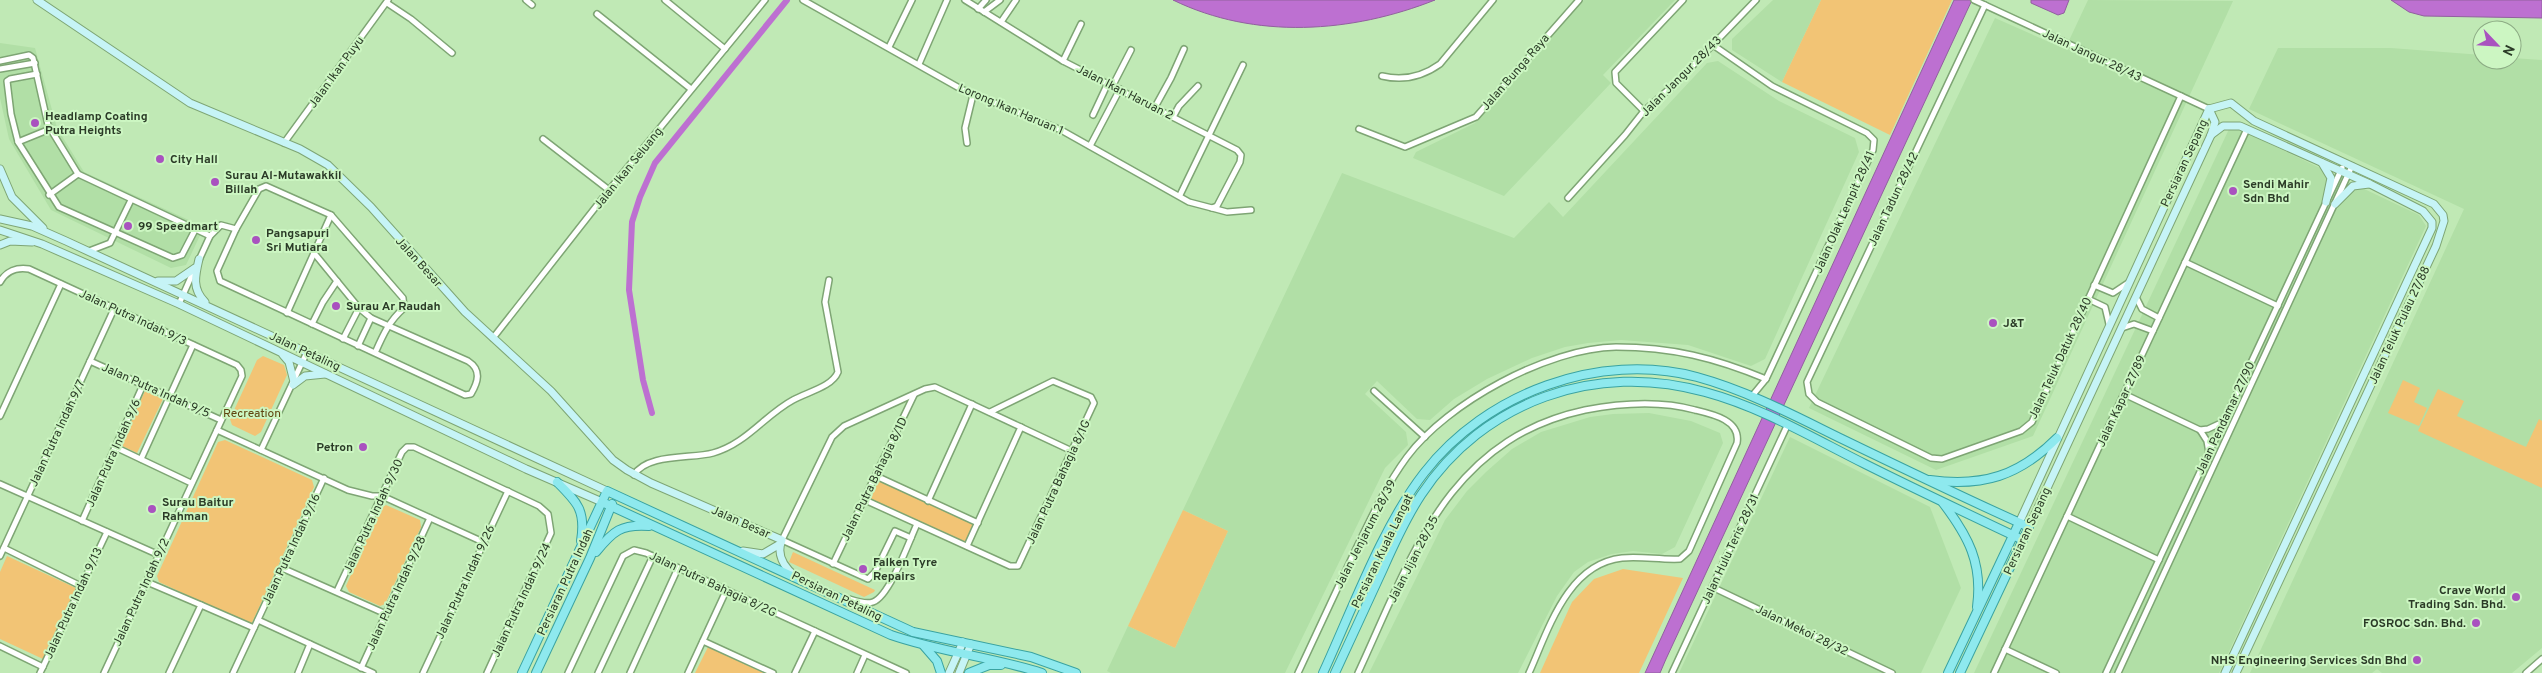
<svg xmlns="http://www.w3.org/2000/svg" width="2542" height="673" font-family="Overpass,sans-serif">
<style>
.built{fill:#b1dfa6}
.green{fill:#f2c475}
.water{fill:#bd70d1;stroke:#91609e}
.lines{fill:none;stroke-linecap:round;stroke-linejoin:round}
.canal{stroke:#bd70d1;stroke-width:6}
.street-casing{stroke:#7ea574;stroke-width:8}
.secondary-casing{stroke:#7ea574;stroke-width:9}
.primary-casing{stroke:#3aa3a1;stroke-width:10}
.street{stroke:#fff;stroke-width:5}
.secondary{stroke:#c6f4f6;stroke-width:7}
.primary{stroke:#8ee9ee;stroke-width:8}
.poi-dot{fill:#a952bf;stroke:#ccf6c2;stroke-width:2}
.labels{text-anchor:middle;stroke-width:4;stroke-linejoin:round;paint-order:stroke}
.street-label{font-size:12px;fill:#2b3b27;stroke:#ccf6c2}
.poi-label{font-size:12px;font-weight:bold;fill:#2b3b27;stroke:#ccf6c2;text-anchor:start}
.park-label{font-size:12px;fill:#5f440f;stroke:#ccf6c2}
</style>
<rect width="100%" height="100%" fill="#c0e9b5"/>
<g class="built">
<polygon points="1584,0 1675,0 1603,75 1611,83 1504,196 1413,158 1416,152 1475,123"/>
<polygon points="1773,0 1821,0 1782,82 1732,50 1732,39"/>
<polygon points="2088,0 2233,1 2033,436 1936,470 1809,408 1995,18 2065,49"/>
<polygon points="0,43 35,48 57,128 84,172 204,227 186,265 171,268 51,210 9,139 0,98"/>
<polygon points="2278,48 2391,48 2482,55 2482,60 2512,60 2512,58 2542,60 2542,648 2512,673 2382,673 2377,669 2372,673 2250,673 2464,209 2249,109"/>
<polygon points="1718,61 1779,101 1855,138 1859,152 1765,359 1751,366 1688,345 1621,340 1588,343 1565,347 1532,358 1487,379 1454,399 1430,420 1417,419 1377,381 1365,394 1406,432 1408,445 1385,468 1285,673 1111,673 1107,671 1128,626 1175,648 1228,531 1183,510 1342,173 1514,238 1549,202 1563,217 1707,63"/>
<polygon points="2236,128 2419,215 2426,226 2219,673 1974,673 2229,129"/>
<polygon points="1649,413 1691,421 1720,433 1723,443 1675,547 1662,554 1633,551 1612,554 1588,562 1574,572 1557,596 1518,673 1369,673 1445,520 1467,491 1486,472 1512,449 1541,432 1590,417 1613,414"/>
<polygon points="1790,437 1930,507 1961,588 1921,673 1679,673"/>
</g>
<g class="green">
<polygon points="1821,0 1952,0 1890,135 1782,82"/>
<polygon points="263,356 284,365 287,375 261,432 255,436 232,425 230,419 257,360"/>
<polygon points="2403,380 2420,388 2414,402 2427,408 2419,426 2388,413"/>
<polygon points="2438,389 2464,401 2457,416 2526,447 2539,419 2542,421 2542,488 2418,431"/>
<polygon points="145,391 163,399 137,453 120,445"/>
<polygon points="225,440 312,480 314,487 251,625 159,582 157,576 218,442"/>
<polygon points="879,480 974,524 965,544 870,500"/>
<polygon points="386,505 420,520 421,527 385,604 380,606 349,592 346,586 380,509"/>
<polygon points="1183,510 1228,531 1175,648 1128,626"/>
<polygon points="793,552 875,590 874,592 864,597 789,562"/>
<polygon points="7,556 76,588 43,659 0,639 0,572"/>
<polygon points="1623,569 1683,578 1639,673 1540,673 1572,602 1594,579"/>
<polygon points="708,647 764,673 695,673"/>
</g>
<g class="water">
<path d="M1173,0h262c-83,33 -180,40 -262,0z"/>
<polygon points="1954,0 1972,0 1666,659 1660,673 1645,673"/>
<polygon points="2031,0 2069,0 2064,13 2058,15 2031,3"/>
<polygon points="2391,0 2542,0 2542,18 2424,16 2409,12"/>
</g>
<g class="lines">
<polyline class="canal" points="652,413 643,380 629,290 632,222 640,197 655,163 787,0"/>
<g class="street-casing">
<g id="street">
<polyline points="526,0 532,5"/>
<polyline points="665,0 725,49"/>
<polyline points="803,0 961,89 1061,130 1189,202 1212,208 1217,206 1240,162 1241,155 1237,150 1063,61 965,0"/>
<polyline points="1974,0 2209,109"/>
<polyline points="387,3 411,19 452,53"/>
<polyline points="1985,5 1807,382 1809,394 1817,402 1931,458 1942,459 2021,431 2032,422 2181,96"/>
<polyline points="978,9 986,0"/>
<polyline points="984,12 1000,0"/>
<polyline points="597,14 691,89"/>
<polyline points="1001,22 1016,0"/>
<polyline points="1713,45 1772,86 1867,133 1874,140 1873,150 1766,379 1752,396"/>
<polyline points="889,47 912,0"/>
<polyline points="0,61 29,55 33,58 48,125 78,174 210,236"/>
<polyline points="1063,61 1081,24"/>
<polyline points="919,64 947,0"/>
<polyline points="0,69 35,63"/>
<polyline points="37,74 10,79 7,81 11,114 18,142 59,207 173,258 182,255 195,230"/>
<path d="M1382,76c21,5 40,1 58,-12l53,-64"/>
<polyline points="1113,85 1131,50"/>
<polyline points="1155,107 1171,78 1184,49"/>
<polyline points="1644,111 1616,83 1615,72 1683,0"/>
<polyline points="1093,115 1108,83"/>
<polyline points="1173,117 1179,106 1198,86"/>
<polyline points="1359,129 1405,147 1476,117 1579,0"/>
<polyline points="543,139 609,190"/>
<polyline points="18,142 50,129"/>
<polyline points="284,143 388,0"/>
<polyline points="967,143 965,128 973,95"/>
<polyline points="1090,146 1120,89"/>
<polyline points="49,195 78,174"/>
<polyline points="1180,195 1243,65"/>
<polyline points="1568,198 1625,135 1644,111 1676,83 1756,0"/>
<polyline points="1212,208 1227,212 1251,210"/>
<polyline points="89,251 110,243 131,200"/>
<path d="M314,253l45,55 12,10 97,43c14,9 10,21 3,33l-6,1 -245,-114 -3,-10 19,-42 23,-40 7,-3 65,29 72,83 1,10c-15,13 -21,27 -29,45"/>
<polyline points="199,260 210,236 221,225 236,229"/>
<polyline points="2185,262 2278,306"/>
<path d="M0,282c6,-11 17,-15 29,-13l208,96 4,5 1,6 -138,297"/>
<polyline points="2094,285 2113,293 2128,283"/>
<polyline points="2136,297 2142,309 2159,318"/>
<polyline points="2088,299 2105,307 2109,324"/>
<polyline points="179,304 195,268"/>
<polyline points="287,313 331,215"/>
<polyline points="312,324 323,302 337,281"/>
<polyline points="2122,328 2134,324 2153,331"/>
<polyline points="493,338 609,190 765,0"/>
<polyline points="343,339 359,308"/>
<polyline points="358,346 371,318"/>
<polyline points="90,361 221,420"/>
<polyline points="1374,391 1425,437"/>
<polyline points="2124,394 2200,430 2207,441 2209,453"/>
<polyline points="0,416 61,284"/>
<polyline points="217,430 348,490 372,496 382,496 483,542"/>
<polyline points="2200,430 2208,429 2223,422"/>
<polyline points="115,447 191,483"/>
<polyline points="261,450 307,352"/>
<polyline points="141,459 193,345"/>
<path d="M634,475c13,-22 58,-16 79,-22 33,-9 52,-38 80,-53 14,-8 39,-13 45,-28l-13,-70 4,-22"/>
<polyline points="876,476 978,523"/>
<polyline points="0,484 159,555"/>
<polyline points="865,500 1010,566 1018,566 1094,403 1091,397 1053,381 990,412"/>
<polyline points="928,501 972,404"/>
<polyline points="2067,516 2159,560"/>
<polyline points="82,521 143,385"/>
<polyline points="911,538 895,531 875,572 868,579 782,540 832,437 844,426 925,389 935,387 1072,451"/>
<polyline points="967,546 1021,427"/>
<polyline points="4,548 81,586"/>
<polyline points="0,556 114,309"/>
<polyline points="833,564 914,395"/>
<polyline points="282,568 386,614"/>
<polyline points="147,582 201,605 169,673"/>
<polyline points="1712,587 1892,673"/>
<polyline points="337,591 402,452 407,447 414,447 539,506 548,514 551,533 487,673"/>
<path d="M846,598c7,2 19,7 27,4 17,-6 36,-61 44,-78"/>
<polyline points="201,605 254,628"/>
<polyline points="258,620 373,673"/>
<polyline points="703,641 773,673"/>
<polyline points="0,646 43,667"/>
<polyline points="2005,649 2056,673"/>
<polyline points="361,668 430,518"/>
<polyline points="40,673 107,532"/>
<polyline points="233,673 324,478"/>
<polyline points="298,673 310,644"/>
<polyline points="423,673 508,491"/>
<polyline points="568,673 623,556 634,550 646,553 906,673"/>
<polyline points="598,673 653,556"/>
<polyline points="630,673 678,568"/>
<polyline points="688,673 726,591"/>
<polyline points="795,673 815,631"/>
<polyline points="857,673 865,655"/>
<path d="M1298,673c19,-40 37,-80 56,-120 16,-33 31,-66 53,-96 40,-54 141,-109 209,-110 56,0 99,11 150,32"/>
<path d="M1358,673c53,-114 88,-233 227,-263 36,-7 74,-10 110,0 17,4 46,10 42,33l-48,108 -9,8c-20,1 -39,-3 -58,-1 -55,6 -74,73 -93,115"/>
<polyline points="1672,673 1787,426"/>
<polyline points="1994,673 2247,129"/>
<polyline points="2106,673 2342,168"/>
<polyline points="2118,673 2352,166"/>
<polyline points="2526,673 2542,659"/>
</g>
</g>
<g class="secondary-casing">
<g id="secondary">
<path d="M37,0l153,103 110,46 28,16 43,42 94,105 86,79 62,69 14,10 24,13 131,57c-6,14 2,27 13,36"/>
<polyline points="2209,109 2231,103 2254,121 2434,204 2443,215 2444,221 2436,246 2236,673"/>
<polyline points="2211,135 2223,126 2240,126 2370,184 2423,211 2432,222 2432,228 2225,673"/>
<polyline points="2322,163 2331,178 2326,202"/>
<polyline points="0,169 12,197 43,228"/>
<polyline points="2335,204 2353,186 2369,184"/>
<polyline points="0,219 32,226 66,241 607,491"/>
<polyline points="0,230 42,244 179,304 526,469 602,502"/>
<polyline points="0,245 10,241 32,242"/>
<path d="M199,259c-4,17 -7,30 6,43"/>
<polyline points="158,281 176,281 195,268"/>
<polyline points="283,355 289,362 294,382"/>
<polyline points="293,385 305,376 325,374"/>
<polyline points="2019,523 2209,109"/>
<polyline points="2029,527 2211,135 2215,122 2209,109"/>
<polyline points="743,551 763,554 780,544"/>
<polyline points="949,673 963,642"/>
<polyline points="959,673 971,644"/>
</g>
</g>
<g class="primary-casing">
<g id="primary">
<path d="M1930,480c53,7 89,-4 127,-42"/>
<path d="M557,482c20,20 29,28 24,59"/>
<path d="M602,502l289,133c49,17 101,22 151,38"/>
<path d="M1943,503c25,33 40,60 34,104"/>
<path d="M596,552c17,-21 25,-28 53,-26"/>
<polyline points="924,646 937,661 941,673"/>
<polyline points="522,673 607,491 913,632 1031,657 1076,673"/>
<polyline points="536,673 590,558 612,504"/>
<polyline points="969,673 989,665 1001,665"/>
<path d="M1323,673c29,-63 59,-146 101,-200 62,-80 175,-122 273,-96 51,14 98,39 145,62 62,30 124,60 187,88l-69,146"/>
<path d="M1335,673c16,-35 32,-69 48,-104 11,-25 23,-51 38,-74 62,-94 175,-134 284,-103 56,15 108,46 160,72 52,26 105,51 158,76"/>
<polyline points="1948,673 2019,523"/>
</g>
</g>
<use href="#street" class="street"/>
<use href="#secondary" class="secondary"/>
<use href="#primary" class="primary"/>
</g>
<g class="poi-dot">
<circle cx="35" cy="123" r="5"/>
<circle cx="160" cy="159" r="5"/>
<circle cx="215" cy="182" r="5"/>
<circle cx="2233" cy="191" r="5"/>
<circle cx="128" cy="226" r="5"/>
<circle cx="256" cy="240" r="5"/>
<circle cx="336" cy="306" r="5"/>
<circle cx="1993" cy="323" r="5"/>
<circle cx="363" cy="447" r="5"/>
<circle cx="152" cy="509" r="5"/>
<circle cx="863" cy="569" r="5"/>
<circle cx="2516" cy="597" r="5"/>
<circle cx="2476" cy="623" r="5"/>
<circle cx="2417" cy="660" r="5"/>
</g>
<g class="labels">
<g class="street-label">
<text transform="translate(2092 55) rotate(25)" y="4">Jalan Jangur 28/43</text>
<text transform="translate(336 72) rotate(-54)" y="4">Jalan Ikan Puyu</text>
<text transform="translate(1515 72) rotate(-49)" y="4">Jalan Bunga Raya</text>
<text transform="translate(1681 76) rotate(-45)" y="4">Jalan Jangur 28/43</text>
<text transform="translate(1125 92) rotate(27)" y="4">Jalan Ikan Haruan 2</text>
<text transform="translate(1011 109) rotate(23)" y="4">Lorong Ikan Haruan 1</text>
<text transform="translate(2184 163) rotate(-65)" y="4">Persiaran Sepang</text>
<text transform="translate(628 168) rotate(-51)" y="4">Jalan Ikan Seluang</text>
<text transform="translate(1893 199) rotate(-65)" y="4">Jalan Tadun 28/42</text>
<text transform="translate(1844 212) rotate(-66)" y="4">Jalan Olak Lempit 28/41</text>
<text transform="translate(419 262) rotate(48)" y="4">Jalan Besar</text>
<text transform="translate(133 317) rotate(25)" y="4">Jalan Putra Indah 9/3</text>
<text transform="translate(2399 325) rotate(-65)" y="4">Jalan Teluk Pulau 27/88</text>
<text transform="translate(305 351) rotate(25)" y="4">Jalan Petaling</text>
<text transform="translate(2060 358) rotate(-65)" y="4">Jalan Teluk Datuk 28/40</text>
<text transform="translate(156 390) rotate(24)" y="4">Jalan Putra Indah 9/5</text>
<text transform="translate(2121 401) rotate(-65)" y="4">Jalan Kapar 27/89</text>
<text transform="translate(2225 418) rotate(-65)" y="4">Jalan Pendamar 27/90</text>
<text transform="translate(57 433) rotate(-65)" y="4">Jalan Putra Indah 9/7</text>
<text transform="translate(113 453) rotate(-66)" y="4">Jalan Putra Indah 9/6</text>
<text transform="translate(874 479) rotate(-64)" y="4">Jalan Putra Bahagia 8/1D</text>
<text transform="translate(1058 482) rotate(-65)" y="4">Jalan Putra Bahagia 8/1G</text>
<text transform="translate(373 516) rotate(-65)" y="4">Jalan Putra Indah 9/30</text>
<text transform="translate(741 522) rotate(24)" y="4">Jalan Besar</text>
<text transform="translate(2027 531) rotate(-65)" y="4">Persiaran Sepang</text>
<text transform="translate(1365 534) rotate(-63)" y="4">Jalan Jenjarum 28/39</text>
<text transform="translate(291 549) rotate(-65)" y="4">Jalan Putra Indah 9/16</text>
<text transform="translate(1730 549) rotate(-65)" y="4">Jalan Hulu Teris 28/31</text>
<text transform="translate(1382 551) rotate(-64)" y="4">Persiaran Kuala Langat</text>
<text transform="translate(1413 559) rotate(-63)" y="4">Jalan Jijan 28/35</text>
<text transform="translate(465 582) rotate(-65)" y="4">Jalan Putra Indah 9/26</text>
<text transform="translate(565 582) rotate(-65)" y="4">Persiaran Putra Indah</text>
<text transform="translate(713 584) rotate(25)" y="4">Jalan Putra Bahagia 8/2G</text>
<text transform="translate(141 592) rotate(-65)" y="4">Jalan Putra Indah 9/2</text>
<text transform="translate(396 593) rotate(-65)" y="4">Jalan Putra Indah 9/28</text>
<text transform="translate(837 596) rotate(26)" y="4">Persiaran Petaling</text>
<text transform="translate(521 600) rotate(-65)" y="4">Jalan Putra Indah 9/24</text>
<text transform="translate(73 603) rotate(-65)" y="4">Jalan Putra Indah 9/13</text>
<text transform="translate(1802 630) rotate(26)" y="4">Jalan Mekoi 28/32</text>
</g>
<g class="poi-label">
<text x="45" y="120">Headlamp Coating<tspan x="45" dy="14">Putra Heights</tspan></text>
<text x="170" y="163">City Hall</text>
<text x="225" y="179">Surau Al-Mutawakkil<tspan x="225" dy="14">Billah</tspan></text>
<text x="2243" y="188">Sendi Mahir<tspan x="2243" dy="14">Sdn Bhd</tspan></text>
<text x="138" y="230">99 Speedmart</text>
<text x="266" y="237">Pangsapuri<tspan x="266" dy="14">Sri Mutiara</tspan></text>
<text x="346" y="310">Surau Ar Raudah</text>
<text x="2003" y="327">J&amp;T</text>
<text x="353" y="451" text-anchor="end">Petron</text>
<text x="162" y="506">Surau Baitur<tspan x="162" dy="14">Rahman</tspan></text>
<text x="873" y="566">Falken Tyre<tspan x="873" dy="14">Repairs</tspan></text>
<text x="2506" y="594" text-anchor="end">Crave World<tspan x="2506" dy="14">Trading Sdn. Bhd.</tspan></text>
<text x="2466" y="627" text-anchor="end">FOSROC Sdn. Bhd.</text>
<text x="2407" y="664" text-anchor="end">NHS Engineering Services Sdn Bhd</text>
</g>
<g class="park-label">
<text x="252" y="417">Recreation</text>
</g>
</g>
<g transform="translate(2497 45) rotate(115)"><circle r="24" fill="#ccf6c2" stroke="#8cab84"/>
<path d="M0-4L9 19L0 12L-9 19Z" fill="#a952bf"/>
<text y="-8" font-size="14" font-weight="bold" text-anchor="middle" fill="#2b3b27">N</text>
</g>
</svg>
